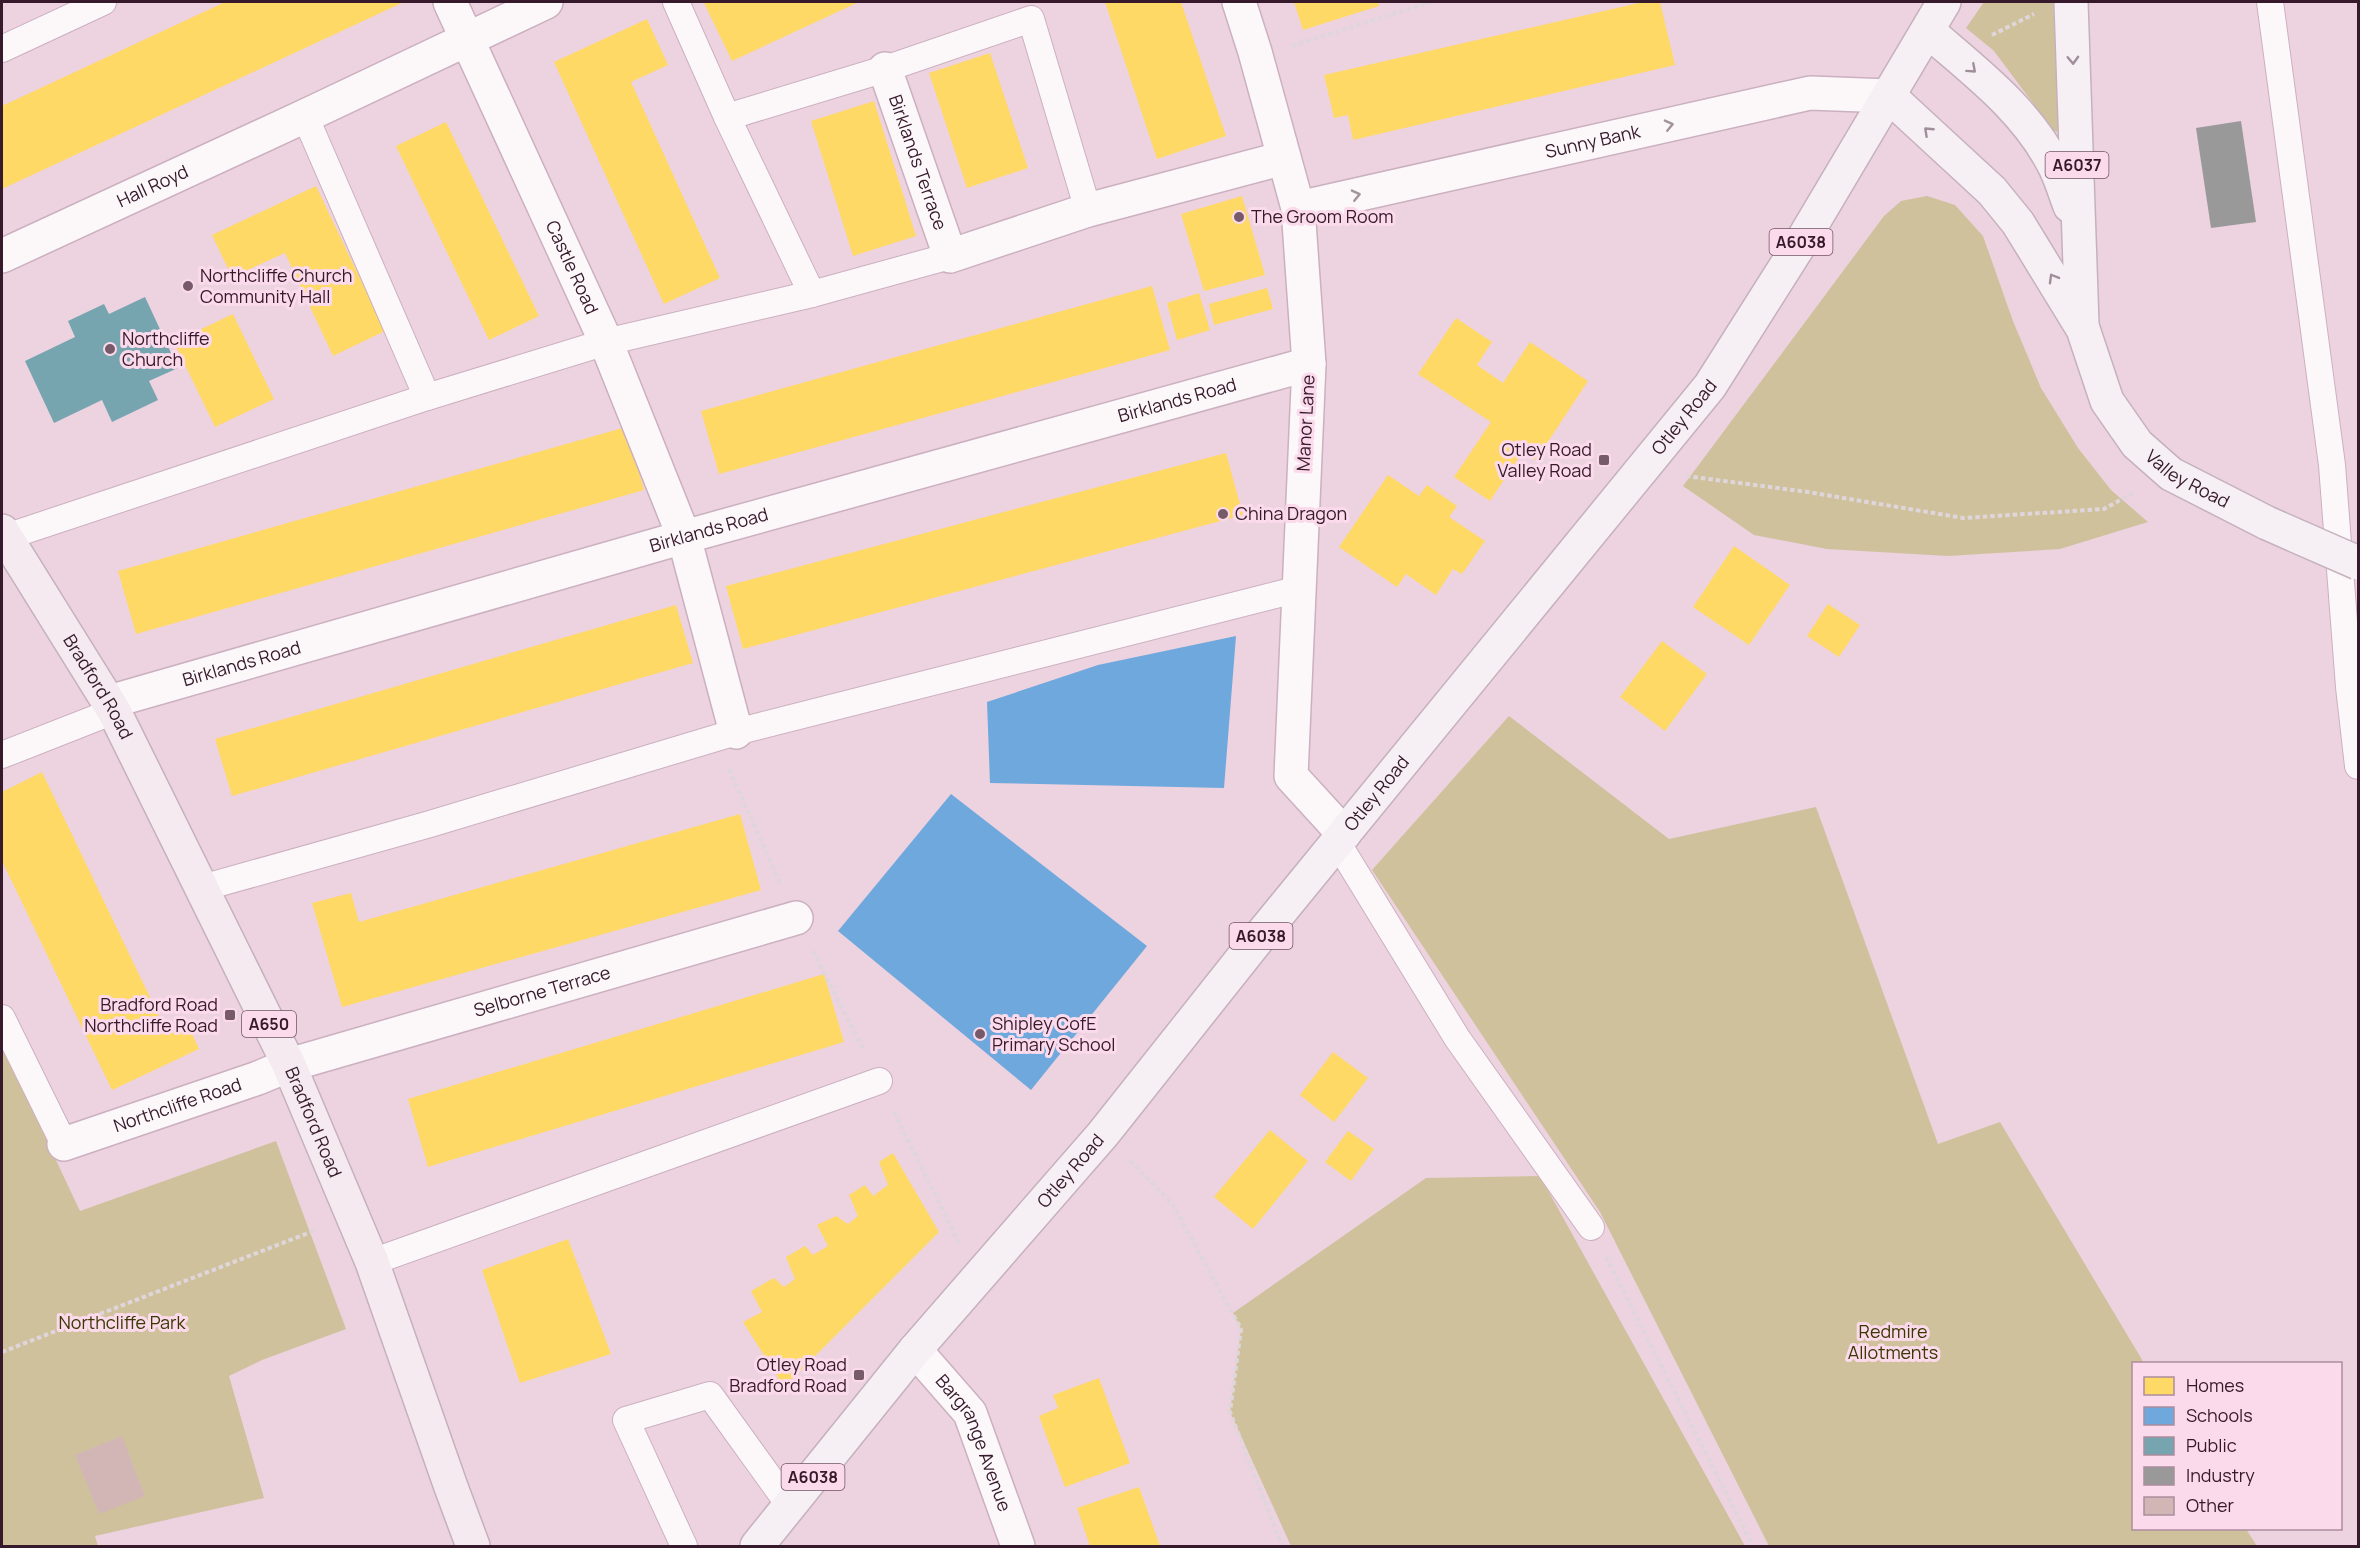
<svg xmlns="http://www.w3.org/2000/svg" width="2360" height="1548" font-family="Manrope,sans-serif">
<style>
.green{fill:#d0c19d}
.homes{fill:#ffd966}
.schools{fill:#6fa8dc}
.public{fill:#76a5af}
.industry{fill:#999}
.building{fill:#d2b6b6}
.lines{fill:none;stroke-linecap:round;stroke-linejoin:round}
.lane-casing{stroke:#cbb0bf;stroke-width:28}
.street-casing{stroke:#cbb0bf;stroke-width:36}
.primary-casing{stroke:#c5b1bc;stroke-width:36}
.highway-casing{stroke:#c5b1bc;stroke-width:36}
.path{stroke:#dfd6db;stroke-width:4;stroke-dasharray:4.5 3;stroke-linecap:butt}
.lane{stroke:#fcf8fa;stroke-width:26}
.street{stroke:#fcf8fa;stroke-width:33}
.primary{stroke:#f6f0f4;stroke-width:33}
.highway{stroke:#f4eaef;stroke-width:33}
.primary-bridge-casing{stroke:#c5b1bc;stroke-width:36;stroke-linecap:butt}
.primary-bridge{stroke:#f6f0f4;stroke-width:33}
.oneway{stroke:#a08f99}
.oneway2{stroke:#a3949c}
.poi-dot{fill:#765a6a;stroke:#fbdaeb;stroke-width:2}
.labels{text-anchor:middle;stroke-width:6;stroke-linejoin:round;paint-order:stroke}
.shield{fill:#fbdaeb;stroke:#715364;stroke-width:1.5}
.shield-label{font-size:16px;font-weight:bold;fill:#36192a}
.street-label{font-size:18px;fill:#36192a;stroke:#fbdaeb}
.poi-label{font-size:18px;fill:#36192a;stroke:#fbdaeb;text-anchor:start}
.park-label{font-size:18px;fill:#3b3700;stroke:#fbdaeb}
</style>
<rect width="100%" height="100%" fill="#edd2e0"/>
<g class="green">
<polygon points="1984,2 2053,2 2061,127 2057,132 2053,130 1994,51 1966,28"/>
<polygon points="1927,196 1955,205 1983,236 2013,321 2041,388 2078,448 2111,490 2148,522 2060,549 1948,556 1827,549 1754,535 1683,486 1884,216 1901,201"/>
<polygon points="1509,716 1669,839 1816,807 1938,1144 2000,1122 2144,1363 2134,1364 2134,1528 2246,1529 2257,1546 1769,1546 1600,1212 1372,870"/>
<polygon points="2,1046 80,1211 276,1141 346,1329 262,1360 229,1376 264,1498 95,1536 98,1546 2,1546"/>
<polygon points="1540,1176 1745,1546 1291,1546 1230,1412 1241,1329 1233,1313 1426,1178"/>
</g>
<g class="homes">
<polygon points="225,2 404,2 2,189 2,106"/>
<polygon points="706,2 859,2 732,61 704,3"/>
<polygon points="1105,2 1181,2 1226,136 1157,159"/>
<polygon points="1294,2 1378,2 1379,6 1303,30"/>
<polygon points="1643,2 1660,2 1675,65 1353,140 1348,115 1334,118 1324,75"/>
<polygon points="647,19 668,65 631,82 720,278 664,304 554,62"/>
<polygon points="990,53 1028,168 967,188 929,73"/>
<polygon points="874,101 916,236 853,256 811,121"/>
<polygon points="446,122 539,316 489,340 396,146"/>
<polygon points="316,186 385,331 333,356 285,253 232,277 212,235"/>
<polygon points="1242,196 1265,275 1204,291 1181,214"/>
<polygon points="1152,286 1170,350 719,474 701,411"/>
<polygon points="1267,288 1273,309 1214,325 1209,304"/>
<polygon points="1199,293 1210,330 1177,340 1167,303"/>
<polygon points="233,314 274,399 215,427 174,342"/>
<polygon points="1456,318 1492,342 1477,365 1503,383 1530,342 1588,381 1536,460 1523,451 1490,501 1454,477 1491,422 1418,374"/>
<polygon points="626,427 644,490 136,634 118,571"/>
<polygon points="1226,453 1243,515 743,649 726,586"/>
<polygon points="1388,475 1419,496 1427,485 1457,506 1449,517 1485,541 1462,574 1453,569 1436,595 1406,574 1397,587 1339,547"/>
<polygon points="1734,546 1790,585 1749,645 1693,607"/>
<polygon points="1828,604 1860,625 1839,657 1807,636"/>
<polygon points="676,605 693,663 232,796 215,739"/>
<polygon points="1662,641 1707,674 1665,731 1620,697"/>
<polygon points="42,772 168,1035 188,1025 199,1049 112,1090 2,861 2,792"/>
<polygon points="740,814 761,890 342,1007 312,903 351,893 359,922"/>
<polygon points="824,974 844,1042 428,1167 408,1099"/>
<polygon points="1333,1052 1368,1078 1334,1122 1300,1095"/>
<polygon points="1270,1130 1308,1161 1253,1229 1214,1197"/>
<polygon points="1348,1131 1374,1149 1351,1181 1325,1162"/>
<polygon points="893,1153 939,1232 784,1387 743,1322 762,1312 751,1291 774,1278 784,1287 795,1279 786,1257 805,1246 813,1255 828,1246 817,1225 836,1216 848,1224 858,1216 849,1195 865,1185 873,1196 888,1185 879,1162"/>
<polygon points="568,1239 611,1354 520,1383 482,1270"/>
<polygon points="1099,1378 1130,1463 1065,1487 1039,1416 1058,1408 1053,1395"/>
<polygon points="1139,1487 1160,1546 1090,1546 1077,1508"/>
</g>
<g class="schools">
<polygon points="1236,636 1224,788 990,783 987,702 1098,665"/>
<polygon points="951,794 1147,946 1031,1090 838,931"/>
</g>
<polygon class="public" points="145,297 178,368 149,381 158,400 112,422 102,400 54,423 25,361 75,337 68,321 104,304 109,314"/>
<polygon class="industry" points="2241,121 2256,222 2211,228 2196,128"/>
<polygon class="building" points="122,1436 145,1496 99,1514 75,1455"/>
<g class="lines">
<g class="lane-casing">
<g id="lane">
<polyline points="676,2 727,117 812,294"/>
<polyline points="2270,2 2332,465 2349,687 2358,766"/>
<polyline points="2,49 103,2"/>
<polyline points="305,116 427,397"/>
<polyline points="727,117 885,69 1031,19 1088,210"/>
<polyline points="6,537 427,397 606,342 812,294 950,256"/>
<polyline points="2,755 114,711"/>
<polyline points="1337,842 1457,1038 1591,1227"/>
<polyline points="202,888 430,824 736,732 1299,589"/>
<polyline points="2,1018 64,1144"/>
<polyline points="372,1262 879,1081"/>
<polyline points="684,1546 626,1420 710,1395 790,1506"/>
</g>
</g>
<g class="street-casing">
<g id="street">
<path id="s1" d="M450,2l156,340 78,195 52,195"/>
<polyline points="1239,2 1255,52 1298,208 1309,364 1291,776 1344,834"/>
<path id="s2" d="M885,69l65,187 138,-46 196,-52"/>
<path id="s3" d="M1298,208l512,-115 79,3"/>
<path id="s4" d="M2,256l303,-140 241,-114"/>
<path id="s5" d="M109,702l575,-165 625,-173"/>
<path id="s6" d="M64,1144l194,-66 31,-13 507,-147"/>
<path id="s7" d="M915,1350l55,63 48,133"/>
</g>
</g>
<g class="primary-casing">
<g id="primary">
<polyline points="2071,2 2082,324"/>
<path d="M1928,31c46,40 99,79 127,136 6,12 10,26 15,39"/>
<path id="s8" d="M1889,96l103,95 26,32 65,106 24,72 30,43 34,30 96,49"/>
<path id="s9" d="M757,1546l158,-196 188,-216 150,-189 457,-559 95,-150 139,-234"/>
</g>
</g>
<g class="highway-casing">
<g id="highway">
<path id="s10" d="M2,531l112,180 175,354 83,197 79,225 22,59"/>
</g>
</g>
<g class="path">
<polyline points="1992,35 2034,14"/>
<polyline points="1292,46 1431,2"/>
<polyline points="1686,476 1808,492 1963,518 2104,509 2135,492"/>
<polyline points="729,769 780,883"/>
<polyline points="813,951 863,1049"/>
<polyline points="894,1112 959,1243"/>
<polyline points="1130,1161 1173,1205 1241,1329 1230,1412 1282,1546"/>
<polyline points="1606,1257 1753,1546"/>
<polyline points="2,1352 316,1230"/>
</g>
<use href="#lane" class="lane"/>
<use href="#street" class="street"/>
<use href="#primary" class="primary"/>
<use href="#highway" class="highway"/>
<g class="primary-bridge-casing">
<polyline id="primary-bridge" points="2267,523 2358,563"/>
</g>
<use href="#primary-bridge" class="primary-bridge"/>
</g>
<defs><path id="oneway-chevron" d="M-2-3.5L2.5 0L-2 3.5" fill="none" stroke-width="1.6" stroke-linecap="round" stroke-linejoin="round" transform="scale(1.5)"/></defs>
<g class="oneway">
<use href="#oneway-chevron" transform="translate(2073 60) rotate(88)"/>
<use href="#oneway-chevron" transform="translate(1972 69) rotate(42)"/>
<use href="#oneway-chevron" transform="translate(1928 131) rotate(-137)"/>
<use href="#oneway-chevron" transform="translate(2053 278) rotate(-120)"/>
</g>
<g class="oneway2">
<use href="#oneway-chevron" transform="translate(1669 125) rotate(-13)"/>
<use href="#oneway-chevron" transform="translate(1356 195) rotate(-13)"/>
</g>
<g class="poi-dot">
<circle cx="1239" cy="217" r="6"/>
<circle cx="188" cy="286" r="6"/>
<circle cx="110" cy="349" r="6"/>
<rect x="1598" y="454" width="12" height="12" rx="3"/>
<circle cx="1223" cy="514" r="6"/>
<rect x="224" y="1009" width="12" height="12" rx="3"/>
<circle cx="980" cy="1034" r="6"/>
<rect x="853" y="1369" width="12" height="12" rx="3"/>
</g>
<g class="labels">
<g class="shield">
<rect x="2045.5" y="152" width="63" height="26" rx="4.5"/>
<rect x="1769.5" y="229" width="63" height="26" rx="4.5"/>
<rect x="1229.5" y="923" width="63" height="26" rx="4.5"/>
<rect x="242" y="1011" width="54" height="26" rx="4.5"/>
<rect x="781.5" y="1464" width="63" height="26" rx="4.5"/>
</g>
<g class="shield-label">
<text x="2077" y="171">A6037</text>
<text x="1801" y="248">A6038</text>
<text x="1261" y="942">A6038</text>
<text x="269" y="1030">A650</text>
<text x="813" y="1483">A6038</text>
</g>
<g class="street-label">
<text dy="6" stroke="none"><textPath href="#s3" startOffset="302">Sunny Bank</textPath></text>
<text dy="6" stroke="none"><textPath href="#s2" startOffset="99">Birklands Terrace</textPath></text>
<text dy="6" stroke="none"><textPath href="#s4" startOffset="166">Hall Royd</textPath></text>
<text dy="6" stroke="none"><textPath href="#s1" startOffset="292">Castle Road</textPath></text>
<text dy="6" stroke="none"><textPath href="#s5" startOffset="1110">Birklands Road</textPath></text>
<text dy="6" stroke="none"><textPath href="#s9" startOffset="1461">Otley Road</textPath></text>
<text transform="translate(1306 423) rotate(-87)" y="6">Manor Lane</text>
<text dy="6" stroke="none"><textPath href="#s8" startOffset="496">Valley Road</textPath></text>
<text dy="6" stroke="none"><textPath href="#s5" startOffset="624">Birklands Road</textPath></text>
<text dy="6" stroke="none"><textPath href="#s5" startOffset="138">Birklands Road</textPath></text>
<text dy="6" stroke="none"><textPath href="#s10" startOffset="183">Bradford Road</textPath></text>
<text dy="6" stroke="none"><textPath href="#s9" startOffset="975">Otley Road</textPath></text>
<text dy="6" stroke="none"><textPath href="#s6" startOffset="502">Selborne Terrace</textPath></text>
<text dy="6" stroke="none"><textPath href="#s6" startOffset="120">Northcliffe Road</textPath></text>
<text dy="6" stroke="none"><textPath href="#s10" startOffset="669">Bradford Road</textPath></text>
<text dy="6" stroke="none"><textPath href="#s9" startOffset="489">Otley Road</textPath></text>
<text dy="6" stroke="none"><textPath href="#s7" startOffset="112">Bargrange Avenue</textPath></text>
</g>
<g class="poi-label">
<text x="1251" y="223">The Groom Room</text>
<text x="200" y="282">Northcliffe Church<tspan x="200" dy="21">Community Hall</tspan></text>
<text x="122" y="345">Northcliffe<tspan x="122" dy="21">Church</tspan></text>
<text x="1592" y="456" text-anchor="end">Otley Road<tspan x="1592" dy="21">Valley Road</tspan></text>
<text x="1235" y="520">China Dragon</text>
<text x="218" y="1011" text-anchor="end">Bradford Road<tspan x="218" dy="21">Northcliffe Road</tspan></text>
<text x="992" y="1030">Shipley CofE<tspan x="992" dy="21">Primary School</tspan></text>
<text x="847" y="1371" text-anchor="end">Otley Road<tspan x="847" dy="21">Bradford Road</tspan></text>
</g>
<g class="park-label">
<text x="122" y="1329">Northcliffe Park</text>
<text x="1893" y="1338">Redmire<tspan x="1893" dy="21">Allotments</tspan></text>
</g>
</g>
<rect width="2360" height="1548" fill="none" stroke="#36192a" stroke-width="6"/>
<rect x="2132" y="1362" width="210" height="168" fill="#fbdaeb" stroke="#ac8d9e" stroke-width="1.5"/>
<rect x="2144" y="1377" width="30" height="18" fill="#ffd966" stroke="#ac8d9e" stroke-width="1.5"/>
<text x="2186" y="1392" font-size="18" fill="#36192a">Homes</text>
<rect x="2144" y="1407" width="30" height="18" fill="#6fa8dc" stroke="#ac8d9e" stroke-width="1.5"/>
<text x="2186" y="1422" font-size="18" fill="#36192a">Schools</text>
<rect x="2144" y="1437" width="30" height="18" fill="#76a5af" stroke="#ac8d9e" stroke-width="1.5"/>
<text x="2186" y="1452" font-size="18" fill="#36192a">Public</text>
<rect x="2144" y="1467" width="30" height="18" fill="#999999" stroke="#ac8d9e" stroke-width="1.5"/>
<text x="2186" y="1482" font-size="18" fill="#36192a">Industry</text>
<rect x="2144" y="1497" width="30" height="18" fill="#d2b6b6" stroke="#ac8d9e" stroke-width="1.5"/>
<text x="2186" y="1512" font-size="18" fill="#36192a">Other</text>
</svg>
